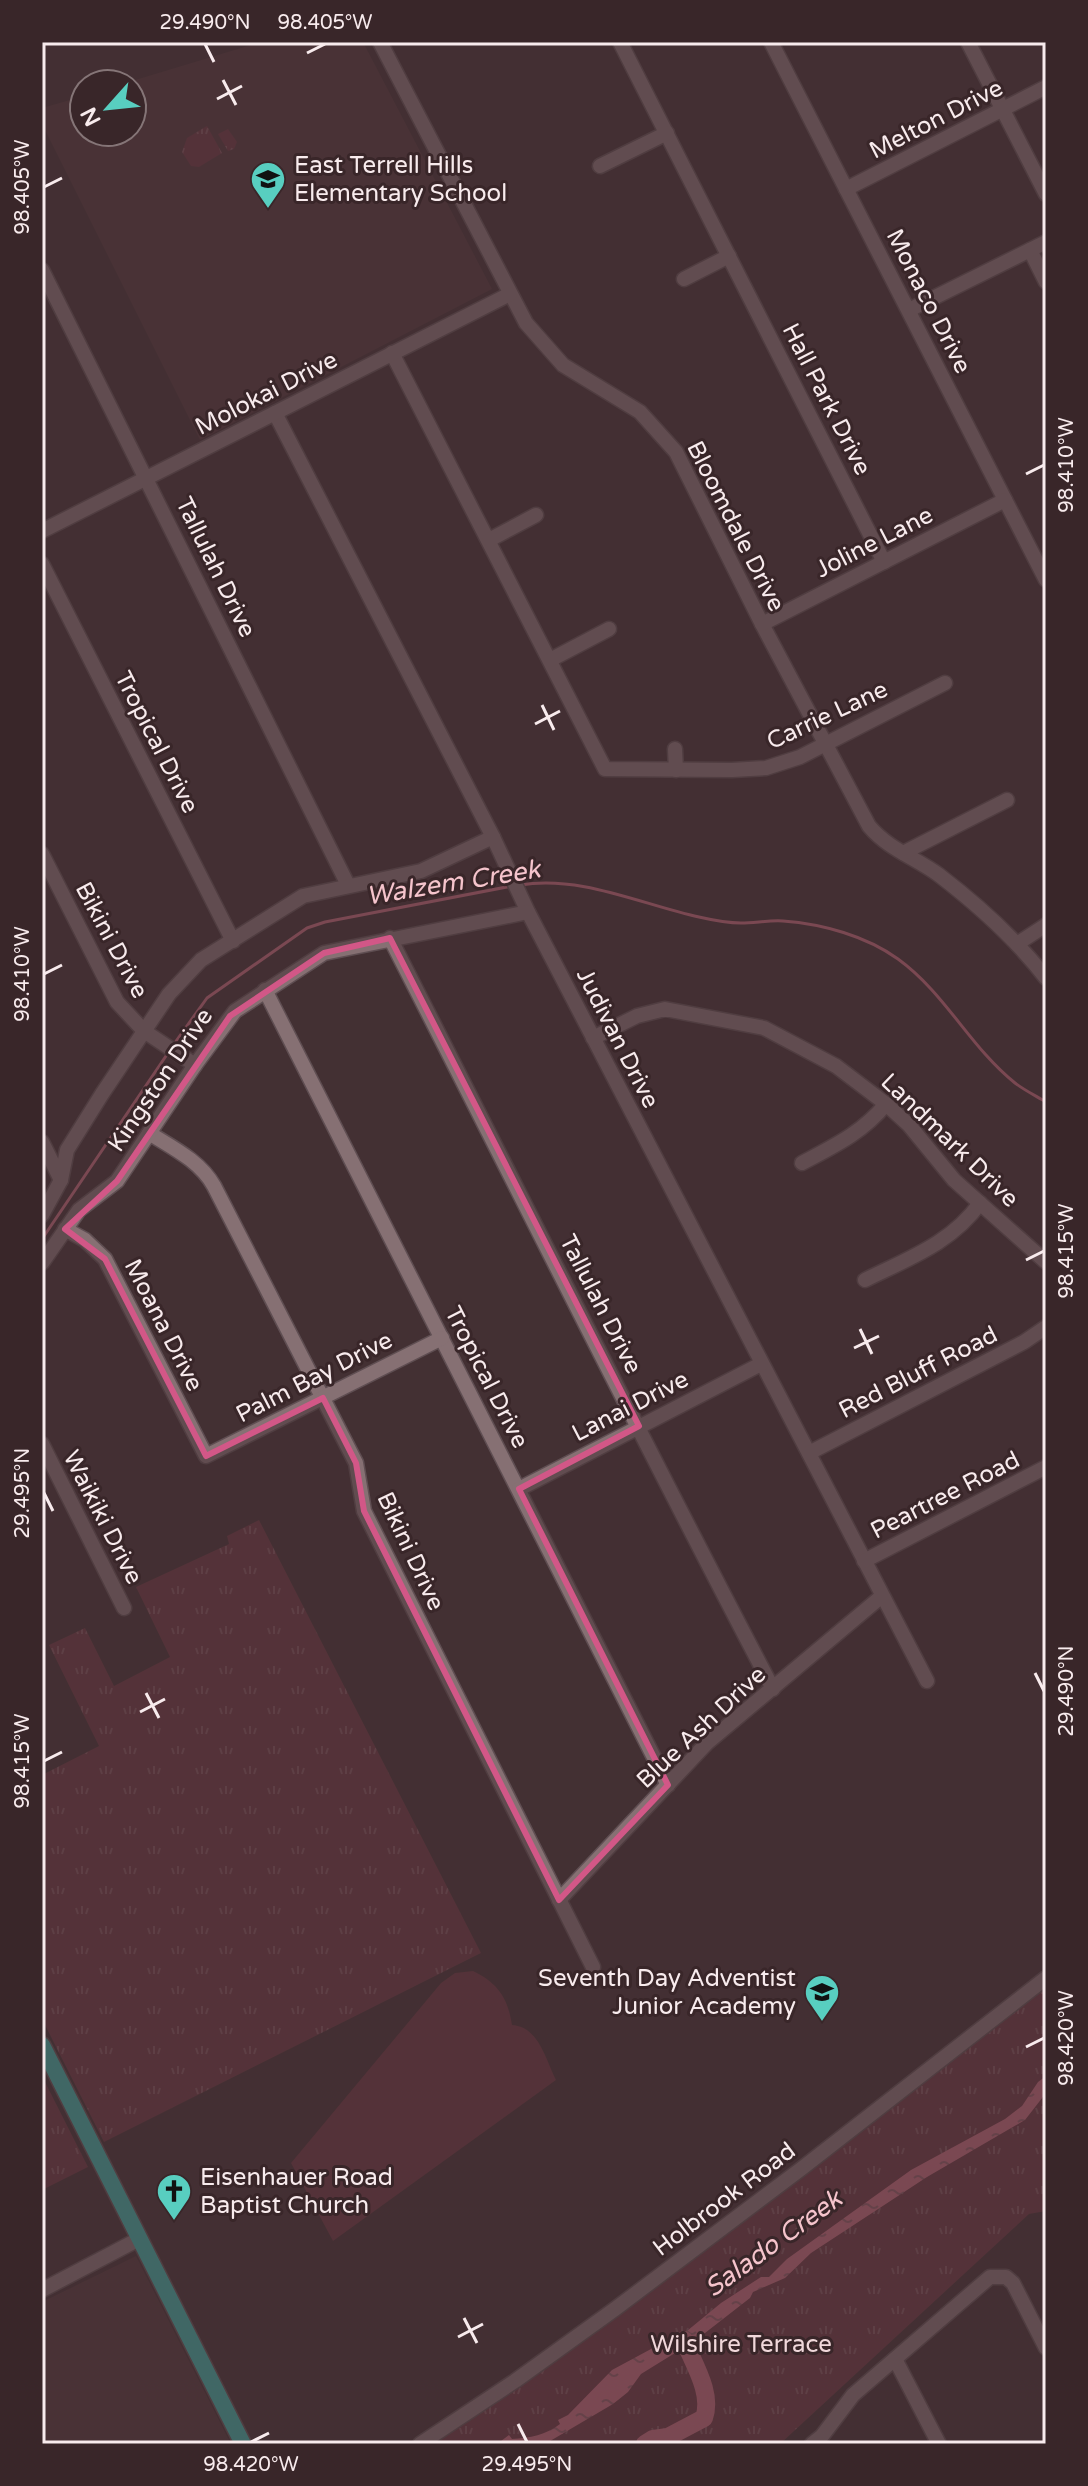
<svg xmlns="http://www.w3.org/2000/svg" width="1088" height="2486" font-family="'Varela Round',sans-serif">
<style>
.built{fill:#51363b}
.grass{fill:url(#grass-tufts)}
.pitch{fill:#683640}
.water{fill:url(#water-ripples)}
.lines{fill:none;stroke-linecap:round;stroke-linejoin:round}
.stream{stroke:#bd6678;stroke-width:3}
.river{stroke:#bd6678;stroke-width:18}
.minor-casing{stroke:#5f4e52;stroke-width:17}
.major-casing{stroke:#5f4e52;stroke-width:19}
.minor{stroke:#867073;stroke-width:14}
.major{stroke:#3daca3;stroke-width:16}
.marked{fill:none;stroke:#d25787;stroke-width:6;stroke-linejoin:round}
.ticks{fill:none;stroke:#f8ebed;stroke-width:3}
.labels{text-anchor:middle;stroke-width:6;stroke-linejoin:round;paint-order:stroke}
.street-label{font-size:24px;fill:#f8ebed;stroke:#392629}
.poi-label{font-size:24px;fill:#f8ebed;stroke:#392629;text-anchor:start}
.park-label{font-size:24px;fill:#f0d7da;stroke:#392629}
.water-label{font-size:26px;font-style:italic;fill:#f5c4cc;stroke:#392629}
.neatline{fill:none;stroke:#f8ebed;stroke-width:3}
.ticks-label{font-size:20px;text-anchor:middle;fill:#f8ebed}
</style>
<defs>
<pattern id="grass-tufts" width="24" height="20" patternUnits="userSpaceOnUse" patternTransform="scale(2)"><rect width="24" height="20" fill="#683640"/><path d="M3 7l-1-3M5 7V3M7 7l1-3M15 17l-1-3M17 17v-4M19 17l1-3" fill="none" stroke="#7e535c"/></pattern>
<pattern id="water-ripples" width="26" height="14" patternUnits="userSpaceOnUse" patternTransform="scale(2)"><rect width="26" height="14" fill="#bd6678"/><path d="M2 4q2-2 4 0t4 0M15 11q2-2 4 0t4 0" fill="none" stroke="#8f5964"/></pattern>
</defs>
<rect width="100%" height="100%" fill="#433033"/>
<g class="built">
<polygon points="261,42 363,42 492,289 200,440 42,124 42,108 84,96 84,132 132,132 132,84 122,84"/>
<polygon points="136,2256 231,2444 42,2444 42,2302"/>
</g>
<g class="grass">
<polygon points="207,126 222,153 199,167 191,166 182,152 187,138"/>
<polygon points="228,129 237,142 234,149 228,151 218,134"/>
<polygon points="259,1520 481,1953 104,2142 42,2019 42,1775 99,1746 49,1645 85,1628 114,1686 170,1657 136,1587 229,1544 227,1536"/>
<path d="M1046,1982v229l-17,3 -249,230h-354c209,-149 424,-294 620,-462z"/>
<polygon points="42,2076 88,2167 42,2190"/>
</g>
<path class="pitch" d="M473,1971c25,12 35,27 39,54 27,2 33,33 44,55l-223,161 -42,-78 150,-180 14,-10z"/>
<path class="water" d="M1046,2076v17l-21,27 -98,57 -116,76 -26,25 -32,14 -3,6 -54,42 -55,34 -13,18 -15,12 -68,40h-48l12,-9 3,4c18,-1 34,-4 48,-15l-2,-4 10,-5 44,-45 52,-28 12,-2 45,-37 40,-26h8l18,-18 124,-89 94,-51 17,-13 16,-24z"/>
<g class="lines">
<g class="stream">
<path d="M520,885c61,-10 120,19 179,32 13,3 28,6 42,6 14,0 28,-3 42,-2 40,3 83,15 115,38 47,34 72,88 117,124 9,7 21,13 31,19"/>
<polyline points="174,1044 207,998 307,928 325,922 512,886"/>
<polyline points="42,1239 168,1053"/>
</g>
<path class="river" d="M645,2444l8,-5 15,-2 36,-19c9,-25 -11,-55 -20,-78"/>
<g class="minor-casing">
<g id="minor">
<path d="M380,42l146,281 37,42 77,47 36,40 86,172 107,202c19,23 47,32 70,49 39,30 77,64 107,103"/>
<polyline points="620,42 884,562"/>
<polyline points="771,42 1046,580"/>
<polyline points="968,42 1046,194"/>
<polyline points="600,166 667,133"/>
<polyline points="846,189 1046,87"/>
<polyline points="1030,250 1046,282"/>
<polyline points="42,270 348,885"/>
<polyline points="684,279 729,256"/>
<polyline points="909,310 1046,242"/>
<polyline points="392,353 605,769 732,770 766,768 800,757 945,683"/>
<polyline points="275,413 493,837 528,912 927,1681"/>
<polyline points="42,531 510,294"/>
<polyline points="489,540 536,515"/>
<polyline points="42,564 233,941"/>
<polyline points="762,624 1005,500"/>
<polyline points="550,660 609,629"/>
<polyline points="675,749 676,770"/>
<polyline points="903,853 1007,800"/>
<polyline points="42,854 117,1002 144,1031 195,1065"/>
<path d="M390,938c128,251 252,502 383,751"/>
<polyline points="1017,944 1046,925"/>
<polyline points="265,990 668,1785"/>
<polyline points="593,1038 637,1016 665,1009 764,1028 836,1066 886,1104 909,1125 954,1180 1046,1262"/>
<path d="M149,1133c24,15 51,28 65,53l142,277 8,48 229,456"/>
<polyline points="42,1142 61,1180"/>
<path d="M802,1163c32,-17 60,-30 84,-59"/>
<polyline points="42,1215 61,1180 67,1150 102,1094 169,994 201,960 303,896 421,871 493,837"/>
<polyline points="65,1229 85,1240 105,1259 206,1456 442,1338"/>
<polyline points="42,1263 79,1210 117,1181 195,1065 235,1011 324,953 528,912"/>
<path d="M865,1280c42,-21 87,-37 115,-77"/>
<polyline points="42,1444 124,1608"/>
<polyline points="809,1453 1024,1342 1046,1327"/>
<polyline points="519,1489 761,1364"/>
<polyline points="864,1561 1046,1467"/>
<polyline points="559,1900 707,1743 882,1596"/>
<polyline points="42,2290 139,2239"/>
<polyline points="895,2359 939,2444"/>
<polyline points="420,2444 515,2381 615,2309 801,2169 1046,1978"/>
<polyline points="812,2444 822,2436 853,2395 990,2277 1006,2277 1013,2283 1046,2348"/>
</g>
</g>
<g class="major-casing">
<polyline id="major" points="42,2045 243,2444"/>
</g>
<use href="#minor" class="minor"/>
<use href="#major" class="major"/>
</g>
<path d="M0 0H1088V2486H0ZM390,938l249,488 -120,63 149,296 -109,115 -195,-389 -8,-48 -33,-65 -117,58 -101,-197 -40,-30 52,-48 113,-165 94,-63z" fill="#433033" fill-opacity=".55" fill-rule="evenodd"/>
<path class="marked" d="M390,938l249,488 -120,63 149,296 -109,115 -195,-389 -8,-48 -33,-65 -117,58 -101,-197 -40,-30 52,-48 113,-165 94,-63z"/>
<path class="ticks" d="M205,44l9,18M307,53l18,-9M223,80l13,25M217,99l25,-13M44,187l18,-9M1026,474l18,-9M542,705l12,25M535,724l25,-13M44,974l18,-9M1026,1260l18,-9M860,1329l12,25M854,1348l25,-12M44,1493l9,18M1035,1673l9,18M146,1693l13,25M140,1712l25,-13M44,1761l18,-9M1026,2047l18,-9M464,2318l13,25M458,2337l25,-13M518,2424l9,18M251,2442l18,-9"/>
<defs>
<g id="school-pin" transform="scale(1.8)"><path d="M0 17L-7.5 6A9.5 9.5 0 1 1 7.5 6Z" fill="#58cec0" stroke="#392629"/><path d="M0-5L7-2L0 1L-7-2ZM-4 1L0 2.5L4 1V4Q0 6-4 4Z" fill="#111"/></g>
<g id="church-pin" transform="scale(1.8)"><path d="M0 17L-7.5 6A9.5 9.5 0 1 1 7.5 6Z" fill="#58cec0" stroke="#392629"/><path d="M-1.2-6h2.4v3.5h3.3v2.4h-3.3V6h-2.4V-.1h-3.3v-2.4h3.3Z" fill="#111"/></g>
</defs>
<g fill-rule="evenodd">
<use href="#school-pin" x="268" y="179"/>
<use href="#school-pin" x="822" y="1992"/>
<use href="#church-pin" x="174" y="2191"/>
</g>
<g class="labels">
<g class="street-label">
<text transform="translate(936 119) rotate(-27)" y="8">Melton Drive</text>
<text transform="translate(929 301) rotate(63)" y="8">Monaco Drive</text>
<text transform="translate(266 393) rotate(-27)" y="8">Molokai Drive</text>
<text transform="translate(827 399) rotate(63)" y="8">Hall Park Drive</text>
<text transform="translate(736 526) rotate(63)" y="8">Bloomdale Drive</text>
<text transform="translate(874 542) rotate(-27)" y="8">Joline Lane</text>
<text transform="translate(216 567) rotate(64)" y="8">Tallulah Drive</text>
<text transform="translate(827 715) rotate(-25)" y="8">Carrie Lane</text>
<text transform="translate(157 742) rotate(63)" y="8">Tropical Drive</text>
<text transform="translate(112 940) rotate(62)" y="8">Bikini Drive</text>
<text transform="translate(618 1038) rotate(63)" y="8">Judivan Drive</text>
<text transform="translate(160 1080) rotate(-56)" y="8">Kingston Drive</text>
<text transform="translate(950 1140) rotate(44)" y="8">Landmark Drive</text>
<text transform="translate(601 1304) rotate(63)" y="8">Tallulah Drive</text>
<text transform="translate(164 1325) rotate(63)" y="8">Moana Drive</text>
<text transform="translate(918 1372) rotate(-27)" y="8">Red Bluff Road</text>
<text transform="translate(314 1377) rotate(-27)" y="8">Palm Bay Drive</text>
<text transform="translate(487 1377) rotate(63)" y="8">Tropical Drive</text>
<text transform="translate(630 1406) rotate(-27)" y="8">Lanai Drive</text>
<text transform="translate(945 1495) rotate(-27)" y="8">Peartree Road</text>
<text transform="translate(103 1517) rotate(63)" y="8">Waikiki Drive</text>
<text transform="translate(411 1551) rotate(65)" y="8">Bikini Drive</text>
<text transform="translate(701 1727) rotate(-43)" y="8">Blue Ash Drive</text>
<text transform="translate(724 2199) rotate(-37)" y="8">Holbrook Road</text>
</g>
<g class="poi-label">
<text x="294" y="173">East Terrell Hills<tspan x="294" dy="28">Elementary School</tspan></text>
<text x="796" y="1986" text-anchor="end">Seventh Day Adventist<tspan x="796" dy="28">Junior Academy</tspan></text>
<text x="200" y="2185">Eisenhauer Road<tspan x="200" dy="28">Baptist Church</tspan></text>
</g>
<g class="park-label">
<text x="741" y="2352">Wilshire Terrace</text>
</g>
<g class="water-label">
<text transform="translate(453 882) rotate(-9)" y="9">Walzem Creek</text>
<text transform="translate(773 2243) rotate(-36)" y="9">Salado Creek</text>
</g>
</g>
<rect width="1088" height="2486" fill="none" stroke="#392629" stroke-width="88"/>
<g transform="translate(108 108) rotate(243)"><circle r="38" fill="#392629" stroke="#857577" stroke-width="2"/>
<path d="M0-6L14 30L0 20L-14 30Z" fill="#58cec0"/>
<text y="-12" font-size="22" font-weight="bold" text-anchor="middle" fill="#f8ebed">N</text>
</g>
<rect x="44" y="44" width="1000" height="2398" class="neatline"/>
<g class="ticks-label">
<text x="205" y="29">29.490°N</text>
<text x="325" y="29">98.405°W</text>
<text transform="translate(22 187) rotate(-90)" y="7">98.405°W</text>
<text transform="translate(1066 465) rotate(-90)" y="7">98.410°W</text>
<text transform="translate(22 974) rotate(-90)" y="7">98.410°W</text>
<text transform="translate(1066 1251) rotate(-90)" y="7">98.415°W</text>
<text transform="translate(22 1493) rotate(-90)" y="7">29.495°N</text>
<text transform="translate(1066 1691) rotate(-90)" y="7">29.490°N</text>
<text transform="translate(22 1761) rotate(-90)" y="7">98.415°W</text>
<text transform="translate(1066 2038) rotate(-90)" y="7">98.420°W</text>
<text x="251" y="2471">98.420°W</text>
<text x="527" y="2471">29.495°N</text>
</g>
</svg>
